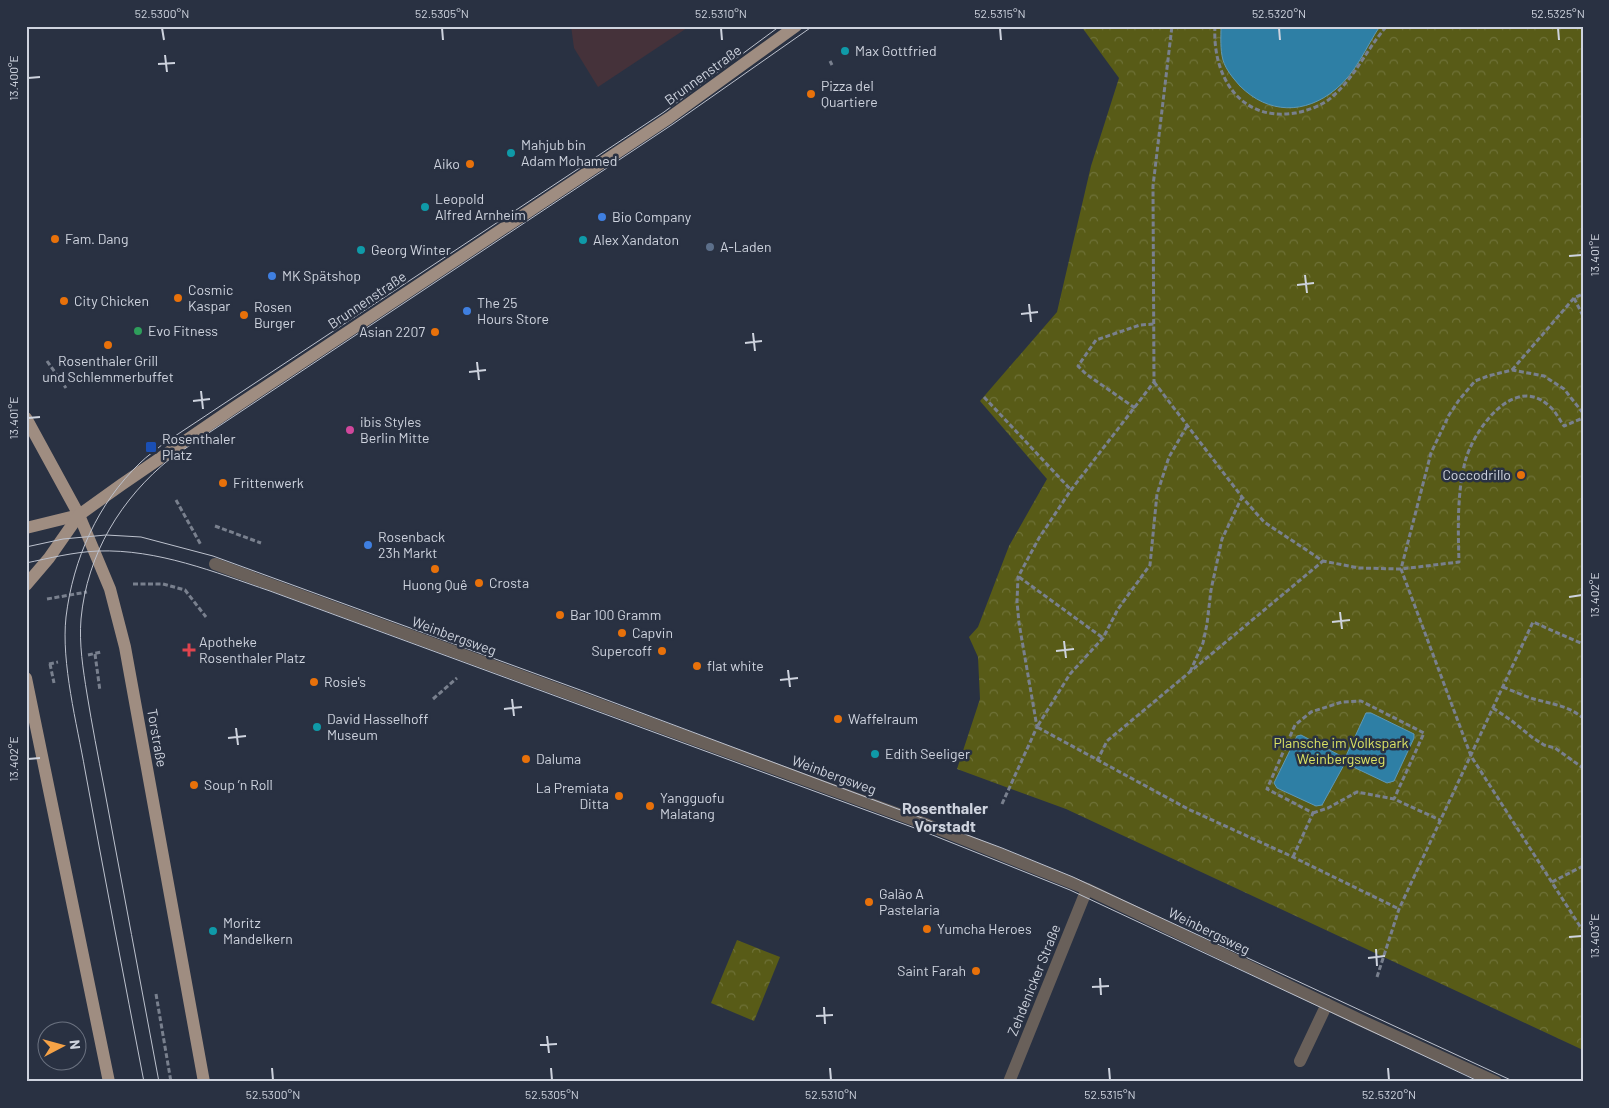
<svg xmlns="http://www.w3.org/2000/svg" width="1609" height="1108" font-family="Barlow,sans-serif">
<style>
.commercial{fill:#45323a}
.park{fill:url(#park-crowns)}
.water{fill:#2e7fa5;stroke:#5e98b6}
.lines{fill:none;stroke-linecap:round;stroke-linejoin:round}
.path{stroke:#79808e;stroke-width:3;stroke-dasharray:5 2.5;stroke-linecap:butt}
.minor{stroke:#69605a;stroke-width:12}
.major{stroke:#9f8d81;stroke-width:12}
.tram{stroke:#bdc2ce;stroke-width:1}
.ticks{fill:none;stroke:#ced3de;stroke-width:2}
.culture-dot{fill:#0f9aa8;stroke:#293142;stroke-width:2}
.food-dot{fill:#e8710a;stroke:#293142;stroke-width:2}
.shop-dot{fill:#3f7fe0;stroke:#293142;stroke-width:2}
.service-dot{fill:#5c6f8a;stroke:#293142;stroke-width:2}
.leisure-dot{fill:#2e9e5b;stroke:#293142;stroke-width:2}
.hotel-dot{fill:#d1479c;stroke:#293142;stroke-width:2}
.transit-dot{fill:#1a4fb4;stroke:#293142;stroke-width:2}
.health-dot{fill:#e0444e;stroke:#293142;stroke-width:2}
.labels{text-anchor:middle;stroke-width:5;stroke-linejoin:round;paint-order:stroke}
.poi-label{font-size:14px;fill:#ced3de;stroke:#293142;text-anchor:start}
.street-label{font-size:14px;fill:#ced3de;stroke:#293142}
.park-label{font-size:14px;fill:#dde464;stroke:#293142}
.quarter-label{font-size:16px;font-weight:bold;fill:#ced3de;stroke:#293142}
.neatline{fill:none;stroke:#ced3de;stroke-width:2}
.ticks-label{font-size:12px;text-anchor:middle;fill:#ced3de}
</style>
<defs>
<pattern id="park-crowns" width="20" height="18" patternUnits="userSpaceOnUse" patternTransform="scale(1.25)"><rect width="20" height="18" fill="#585b17"/><path d="M2 6a3 3 0 1 1 6 0M12 15a3 3 0 1 1 6 0" fill="none" stroke="#6f7238"/></pattern>
</defs>
<rect width="100%" height="100%" fill="#293142"/>
<polygon class="commercial" points="571,26 690,26 598,87 574,48"/>
<g class="park">
<polygon points="1081,26 1583,26 1583,1050 1066,809 957,769 980,699 978,657 969,637 978,627 1009,546 1047,479 980,401 1057,312 1091,166 1119,78"/>
<polygon points="737,940 780,957 754,1021 711,1003"/>
</g>
<g class="water">
<path d="M1221,26h159c-14,21 -24,47 -44,63 -31,26 -68,25 -96,-3 -7,-8 -14,-16 -17,-26 -3,-11 -2,-22 -2,-34z"/>
<polygon points="1366,713 1371,713 1414,734 1414,738 1394,781 1387,783 1345,763 1322,805 1316,806 1277,788 1274,783 1297,736 1301,735 1345,758"/>
</g>
<g class="lines">
<g class="path">
<path d="M1215,26c-3,50 25,96 80,87 12,-2 29,-8 38,-17 23,-20 34,-48 54,-70"/>
<polyline points="830,61 832,65"/>
<polyline points="1574,298 1583,316"/>
<polyline points="47,361 66,388"/>
<polyline points="1512,370 1574,298 1583,294"/>
<path d="M1154,382l88,115 22,25 59,39 36,7 42,1 58,-7c-1,-33 -2,-68 6,-100 8,-31 48,-88 83,-57 7,5 11,14 16,21l19,-8"/>
<polyline points="984,397 1071,490"/>
<polyline points="1135,408 1086,374 1078,366 1096,340 1140,325 1154,324"/>
<polyline points="1583,413 1564,389 1544,376 1512,370 1488,376 1475,381 1459,400 1449,415 1431,453 1401,569 1471,756 1583,931"/>
<polyline points="1187,426 1169,457 1157,494 1150,565 1118,609 1103,638 1070,674 1037,727 1188,809 1293,857 1399,909"/>
<polyline points="176,500 201,545"/>
<polyline points="215,526 261,543"/>
<polyline points="1019,577 1103,638"/>
<polyline points="133,584 163,584 185,590 206,617"/>
<polyline points="47,599 87,592"/>
<polyline points="95,654 100,691"/>
<polyline points="88,655 101,652"/>
<polyline points="49,664 58,662"/>
<polyline points="50,664 54,683"/>
<polyline points="1190,672 1203,643 1207,624 1211,590 1222,539 1242,497"/>
<path d="M1503,687c10,4 21,9 31,12 18,5 35,7 49,19"/>
<polyline points="433,699 457,678"/>
<polyline points="1493,708 1512,721 1533,738 1544,745 1555,748 1583,768"/>
<polyline points="1097,761 1107,741 1323,561"/>
<polyline points="1002,804 1037,727 1019,623 1017,602 1018,577 1039,538 1071,490 1154,382 1153,186 1172,26"/>
<polyline points="1313,813 1328,808 1357,792 1394,799 1440,820"/>
<polyline points="1293,857 1313,813 1267,789 1295,725 1311,712 1342,702 1361,701 1424,733 1394,799"/>
<polyline points="1552,882 1583,866"/>
<polyline points="1377,977 1399,909 1533,622 1583,644"/>
<polyline points="156,994 171,1082"/>
</g>
<g class="minor">
<polyline points="215,564 928,825 1087,889 1360,1020 1496,1082"/>
<polyline points="1300,1061 1327,1004"/>
<polyline points="1009,1082 1087,889"/>
</g>
<g class="major">
<polyline points="26,418 79,515 110,589 125,647 204,1082"/>
<polyline points="26,528 79,515"/>
<polyline points="26,585 49,558 79,515 121,485 232,409 669,118 796,26"/>
<polyline points="26,678 109,1082"/>
</g>
<g class="tram">
<polyline points="26,547 63,539 106,535 124,536 141,537 213,556 583,691 1002,848 1073,877 1515,1082"/>
<path d="M26,563c24,-5 48,-11 72,-12 60,-2 116,21 172,40l650,239 150,60 410,192"/>
<path d="M144,1082c-20,-104 -40,-208 -59,-312 -8,-46 -24,-107 -19,-153 7,-58 32,-114 74,-154 7,-7 16,-13 23,-19l501,-332 116,-86"/>
<path d="M159,1082c-18,-98 -37,-197 -55,-295 -6,-31 -12,-62 -17,-93 -4,-25 -8,-50 -6,-75 6,-65 40,-121 90,-161l502,-334 140,-98"/>
</g>
</g>
<path class="ticks" d="M162,28l2,12M442,28l1,12M721,28l1,12M1000,28l1,12M1279,28l1,12M1558,28l1,12M165,55l2,17M158,64l17,-1M28,78l12,-1M1569,256l13,-1M1305,275l2,18M1297,285l17,-2M1029,304l2,18M1021,314l17,-2M753,333l2,18M745,343l17,-2M477,362l2,18M469,372l17,-2M201,391l2,18M193,401l17,-2M28,418l12,-1M1569,597l13,-2M1340,612l2,17M1332,622l18,-2M1064,641l2,17M1056,651l18,-2M788,670l2,17M780,680l18,-2M512,699l2,17M504,709l18,-2M236,728l2,17M228,738l18,-2M28,759l12,-1M1569,937l13,-1M1376,949l1,17M1368,958l17,-2M1100,978l1,17M1092,987l17,-1M824,1007l1,17M816,1016l17,-1M547,1036l2,17M540,1045l17,-1M272,1068l1,12M551,1068l1,12M830,1068l1,12M1109,1068l1,12M1388,1068l1,12"/>
<g class="culture-dot">
<circle cx="845" cy="51" r="5"/>
<circle cx="511" cy="153" r="5"/>
<circle cx="425" cy="207" r="5"/>
<circle cx="583" cy="240" r="5"/>
<circle cx="361" cy="250" r="5"/>
<circle cx="317" cy="727" r="5"/>
<circle cx="875" cy="754" r="5"/>
<circle cx="213" cy="931" r="5"/>
</g>
<g class="food-dot">
<circle cx="811" cy="94" r="5"/>
<circle cx="470" cy="164" r="5"/>
<circle cx="55" cy="239" r="5"/>
<circle cx="178" cy="298" r="5"/>
<circle cx="64" cy="301" r="5"/>
<circle cx="244" cy="315" r="5"/>
<circle cx="435" cy="332" r="5"/>
<circle cx="108" cy="345" r="5"/>
<circle cx="1521" cy="475" r="5"/>
<circle cx="223" cy="483" r="5"/>
<circle cx="435" cy="569" r="5"/>
<circle cx="479" cy="583" r="5"/>
<circle cx="560" cy="615" r="5"/>
<circle cx="622" cy="633" r="5"/>
<circle cx="662" cy="651" r="5"/>
<circle cx="697" cy="666" r="5"/>
<circle cx="314" cy="682" r="5"/>
<circle cx="838" cy="719" r="5"/>
<circle cx="526" cy="759" r="5"/>
<circle cx="194" cy="785" r="5"/>
<circle cx="619" cy="796" r="5"/>
<circle cx="650" cy="806" r="5"/>
<circle cx="869" cy="902" r="5"/>
<circle cx="927" cy="929" r="5"/>
<circle cx="976" cy="971" r="5"/>
</g>
<g class="shop-dot">
<circle cx="602" cy="217" r="5"/>
<circle cx="272" cy="276" r="5"/>
<circle cx="467" cy="311" r="5"/>
<circle cx="368" cy="545" r="5"/>
</g>
<circle class="service-dot" cx="710" cy="247" r="5"/>
<circle class="leisure-dot" cx="138" cy="331" r="5"/>
<circle class="hotel-dot" cx="350" cy="430" r="5"/>
<rect class="transit-dot" x="145" y="441" width="12" height="12" rx="2.5"/>
<path class="health-dot" d="M186.5 642.5h5v5h5v5h-5v5h-5v-5h-5v-5h5z"/>
<g class="labels">
<g class="poi-label">
<text x="855" y="56">Max Gottfried</text>
<text x="821" y="91">Pizza del<tspan x="821" dy="16">Quartiere</tspan></text>
<text x="521" y="150">Mahjub bin<tspan x="521" dy="16">Adam Mohamed</tspan></text>
<text x="460" y="169" text-anchor="end">Aiko</text>
<text x="435" y="204">Leopold<tspan x="435" dy="16">Alfred Arnheim</tspan></text>
<text x="612" y="222">Bio Company</text>
<text x="65" y="244">Fam. Dang</text>
<text x="593" y="245">Alex Xandaton</text>
<text x="720" y="252">A-Laden</text>
<text x="371" y="255">Georg Winter</text>
<text x="282" y="281">MK Spätshop</text>
<text x="188" y="295">Cosmic<tspan x="188" dy="16">Kaspar</tspan></text>
<text x="74" y="306">City Chicken</text>
<text x="477" y="308">The 25<tspan x="477" dy="16">Hours Store</tspan></text>
<text x="254" y="312">Rosen<tspan x="254" dy="16">Burger</tspan></text>
<text x="148" y="336">Evo Fitness</text>
<text x="425" y="337" text-anchor="end">Asian 2207</text>
<text x="108" y="366" text-anchor="middle">Rosenthaler Grill<tspan x="108" dy="16">und Schlemmerbuffet</tspan></text>
<text x="360" y="427">ibis Styles<tspan x="360" dy="16">Berlin Mitte</tspan></text>
<text x="162" y="444">Rosenthaler<tspan x="162" dy="16">Platz</tspan></text>
<text x="1511" y="480" text-anchor="end">Coccodrillo</text>
<text x="233" y="488">Frittenwerk</text>
<text x="378" y="542">Rosenback<tspan x="378" dy="16">23h Markt</tspan></text>
<text x="489" y="588">Crosta</text>
<text x="435" y="590" text-anchor="middle">Huong Quê</text>
<text x="570" y="620">Bar 100 Gramm</text>
<text x="632" y="638">Capvin</text>
<text x="199" y="647">Apotheke<tspan x="199" dy="16">Rosenthaler Platz</tspan></text>
<text x="652" y="656" text-anchor="end">Supercoff</text>
<text x="707" y="671">flat white</text>
<text x="324" y="687">Rosie's</text>
<text x="327" y="724">David Hasselhoff<tspan x="327" dy="16">Museum</tspan></text>
<text x="848" y="724">Waffelraum</text>
<text x="885" y="759">Edith Seeliger</text>
<text x="536" y="764">Daluma</text>
<text x="204" y="790">Soup ’n Roll</text>
<text x="609" y="793" text-anchor="end">La Premiata<tspan x="609" dy="16">Ditta</tspan></text>
<text x="660" y="803">Yangguofu<tspan x="660" dy="16">Malatang</tspan></text>
<text x="879" y="899">Galão A<tspan x="879" dy="16">Pastelaria</tspan></text>
<text x="223" y="928">Moritz<tspan x="223" dy="16">Mandelkern</tspan></text>
<text x="937" y="934">Yumcha Heroes</text>
<text x="966" y="976" text-anchor="end">Saint Farah</text>
</g>
<g class="street-label">
<text transform="translate(703 75) rotate(-36)" y="5">Brunnenstraße</text>
<text transform="translate(367 300) rotate(-34)" y="5">Brunnenstraße</text>
<text transform="translate(454 636) rotate(20)" y="5">Weinbergsweg</text>
<text transform="translate(157 738) rotate(80)" y="5">Torstraße</text>
<text transform="translate(834 775) rotate(20)" y="5">Weinbergsweg</text>
<text transform="translate(1209 931) rotate(26)" y="5">Weinbergsweg</text>
<text transform="translate(1034 980) rotate(-68)" y="5">Zehdenicker Straße</text>
</g>
<g class="park-label">
<text x="1341" y="748">Plansche im Volkspark<tspan x="1341" dy="16">Weinbergsweg</tspan></text>
</g>
<g class="quarter-label">
<text x="945" y="814">Rosenthaler<tspan x="945" dy="18">Vorstadt</tspan></text>
</g>
</g>
<rect width="1609" height="1108" fill="none" stroke="#293142" stroke-width="55"/>
<g transform="translate(62 1046) rotate(84)"><circle r="24" fill="#293142" stroke="#6b7280"/>
<path d="M0-4L9 19L0 12L-9 19Z" fill="#f5a246"/>
<text y="-8" font-size="14" font-weight="bold" text-anchor="middle" fill="#ced3de">N</text>
</g>
<rect x="28" y="28" width="1554" height="1052" class="neatline"/>
<g class="ticks-label">
<text x="162" y="18">52.5300°N</text>
<text x="442" y="18">52.5305°N</text>
<text x="721" y="18">52.5310°N</text>
<text x="1000" y="18">52.5315°N</text>
<text x="1279" y="18">52.5320°N</text>
<text x="1558" y="18">52.5325°N</text>
<text transform="translate(14 78) rotate(-90)" y="4">13.400°E</text>
<text transform="translate(1595 255) rotate(-90)" y="4">13.401°E</text>
<text transform="translate(14 418) rotate(-90)" y="4">13.401°E</text>
<text transform="translate(1595 595) rotate(-90)" y="4">13.402°E</text>
<text transform="translate(14 759) rotate(-90)" y="4">13.402°E</text>
<text transform="translate(1595 936) rotate(-90)" y="4">13.403°E</text>
<text x="273" y="1099">52.5300°N</text>
<text x="552" y="1099">52.5305°N</text>
<text x="831" y="1099">52.5310°N</text>
<text x="1110" y="1099">52.5315°N</text>
<text x="1389" y="1099">52.5320°N</text>
</g>
</svg>
